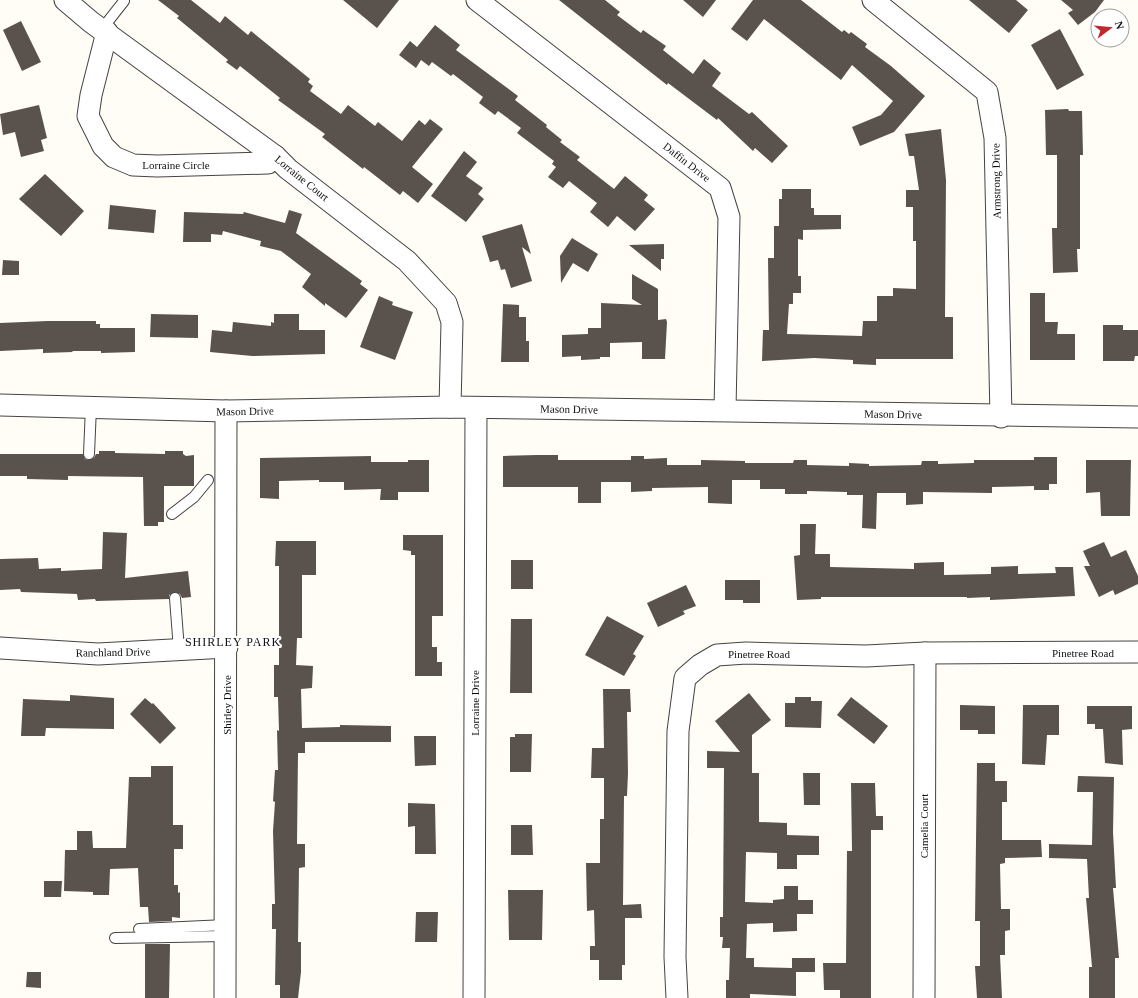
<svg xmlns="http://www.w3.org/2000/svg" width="1138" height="998" font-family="'Times New Roman',serif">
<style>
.building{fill:#5a524d}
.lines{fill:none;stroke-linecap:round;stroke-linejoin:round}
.service-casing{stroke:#444;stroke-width:12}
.minor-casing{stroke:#444;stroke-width:23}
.service{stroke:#fff;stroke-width:10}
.minor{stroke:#fff;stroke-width:21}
.labels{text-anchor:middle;stroke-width:4;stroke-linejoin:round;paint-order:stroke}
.street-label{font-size:11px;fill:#111;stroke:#fff}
.neighbourhood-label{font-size:12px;letter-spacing:1px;fill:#111;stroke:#fff}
</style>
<rect width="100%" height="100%" fill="#fffdf5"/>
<g class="building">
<polygon points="158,0 191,0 220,23 225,16 248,35 251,31 310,79 308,82 313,86 310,91 341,114 348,105 375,126 378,122 402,141 419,120 425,125 430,119 443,129 412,167 433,184 418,203 403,191 400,195 364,167 363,169 322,137 325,134 278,100 280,98 240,66 237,70 226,62 228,60 177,18 179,16"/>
<polygon points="343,0 399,0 377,28"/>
<polygon points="559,0 605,0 620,12 617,15 641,33 643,30 666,46 663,50 693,74 704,59 721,73 712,86 749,114 752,112 788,146 772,163 755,148 753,151 718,118 717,120 668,83 667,85"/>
<polygon points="683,0 716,0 703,17"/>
<polygon points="753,0 801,0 842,32 844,30 849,34 851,32 867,44 865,47 891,66 925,96 894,132 860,146 852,127 881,115 893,101 852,65 841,80 764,19 747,41 731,29"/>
<polygon points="969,0 1016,0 1028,10 1009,33"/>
<polygon points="1061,0 1104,0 1095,12 1078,25 1068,13 1073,10"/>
<polygon points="21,21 41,62 22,71 3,30"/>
<polygon points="435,25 460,45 456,50 518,96 515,100 547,125 546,127 562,140 560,142 580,157 577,160 614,189 625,176 648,195 644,200 655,209 635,231 617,216 608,227 590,212 597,203 569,181 563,188 548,177 556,167 552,164 554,161 517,133 521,128 498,111 495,115 479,103 483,97 453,74 451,76 432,62 429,66 421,60 416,68 399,55 410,41 417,47"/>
<polygon points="1060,29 1084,75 1057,90 1031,45"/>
<polygon points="39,105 47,138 41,140 44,151 21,157 15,132 3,135 0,114"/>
<polygon points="1068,109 1069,111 1082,111 1083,155 1080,155 1080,249 1077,249 1078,272 1053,273 1052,228 1057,228 1057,155 1046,155 1045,110"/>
<polygon points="941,129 946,180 945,317 953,317 953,359 876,359 876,365 853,364 853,360 814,358 762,361 763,330 769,330 768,258 774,258 774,226 779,226 779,199 782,199 782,189 811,189 811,208 814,208 814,215 841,215 841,229 803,230 803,240 798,239 798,276 801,276 801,293 793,293 793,304 789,304 787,334 862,336 863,321 877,321 877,296 893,296 893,288 916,289 916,241 913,241 913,207 906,207 906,190 919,190 914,156 909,156 905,134"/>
<polygon points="464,151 477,162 466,176 483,188 478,194 484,199 466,222 431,196"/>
<polygon points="45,174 84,211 61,236 19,199"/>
<polygon points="110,205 156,210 154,233 108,229"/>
<polygon points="289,210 302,214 296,233 362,281 360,284 368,290 346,318 325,303 325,306 302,287 311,274 281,251 260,246 261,241 223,231 222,235 211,234 211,242 183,242 184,212 243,214 244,212 285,223"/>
<polygon points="522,224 531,254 522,247 532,281 511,288 505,269 501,270 498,260 490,262 482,236"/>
<polygon points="572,238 598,254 588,272 573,263 561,283 560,256"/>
<polygon points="664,244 664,259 661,259 661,271 629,245"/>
<polygon points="3,260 19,261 19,275 2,275"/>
<polygon points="632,274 658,289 658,320 666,319 667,322 665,359 642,359 642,342 610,343 610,357 600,357 600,359 581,360 581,356 562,357 562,335 588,334 588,328 601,328 601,303 642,305 632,299"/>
<polygon points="1030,293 1045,293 1045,322 1058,322 1057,334 1075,334 1075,360 1030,360"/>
<polygon points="379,296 393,302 392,305 413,312 395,360 360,347"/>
<polygon points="503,304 519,305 519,317 526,317 526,341 529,341 529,362 501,362"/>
<polygon points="151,314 198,315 198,338 150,337"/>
<polygon points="274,314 299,314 299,330 325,330 325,354 252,356 210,352 212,330 232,332 233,322 271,326 271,322 274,323"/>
<polygon points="48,321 96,321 96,324 100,324 100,328 135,328 135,352 101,353 101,351 72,351 73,352 43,353 43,349 0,351 0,323"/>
<polygon points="1103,325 1123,325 1123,330 1138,330 1138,356 1135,356 1134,361 1103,361"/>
<polygon points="99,451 115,451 115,453 165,454 165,451 183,451 183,454 186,456 194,455 194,486 164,486 164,522 158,522 158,526 144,526 143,477 68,476 68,480 27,479 27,476 0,476 0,454 83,454 85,459 89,460 94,458 96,454 99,454"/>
<polygon points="537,455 558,455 558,460 631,460 631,456 644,456 644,459 667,458 667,465 701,465 701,460 745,461 745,463 793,463 794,460 807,460 807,465 849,466 849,463 869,464 869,466 921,465 922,461 938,461 938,464 974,463 974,460 1034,460 1034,457 1057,457 1057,484 1049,484 1049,490 1034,490 1034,486 992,487 992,493 923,492 923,504 906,505 906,493 877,493 876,529 862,528 863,495 847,495 847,492 807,491 807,494 785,494 785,489 760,489 760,480 732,480 732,504 708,503 708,487 652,488 652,491 631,492 631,482 601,482 601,503 578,503 578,487 503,487 503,456"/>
<polygon points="371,456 371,462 408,462 408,460 429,460 429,492 398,492 398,500 380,500 381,489 344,490 344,482 319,482 319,480 279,481 279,499 260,498 260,458"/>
<polygon points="1086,460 1131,460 1130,516 1101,516 1100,492 1086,493"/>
<polygon points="800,524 816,524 815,554 830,554 830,567 914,569 914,563 944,562 944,575 991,574 991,567 1018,566 1018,574 1056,573 1055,567 1073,567 1075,596 990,600 990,597 967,598 967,597 821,597 821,599 797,600 794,556 800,555"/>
<polygon points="103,532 127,533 125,578 188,571 191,597 182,598 180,594 175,592 169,595 169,599 96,601 95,599 78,600 77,594 21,592 20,589 0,590 0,559 38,558 39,569 61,568 61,571 102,569"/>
<polygon points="403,535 443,535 443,616 432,616 432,647 437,647 437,662 442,662 442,676 415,676 415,555 411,555 411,551 403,550"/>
<polygon points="276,541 316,541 316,575 302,575 302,638 297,638 296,665 313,666 312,688 301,689 302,728 340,727 340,725 391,726 391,742 305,742 305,753 298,753 297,844 305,844 305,867 299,868 298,942 301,942 301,972 298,998 280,998 280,985 275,985 276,929 272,929 272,904 275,904 273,831 275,802 273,801 275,770 278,770 277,730 279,731 278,697 274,697 274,665 279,665 279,566 275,566"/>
<polygon points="1104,542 1111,557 1126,550 1138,576 1138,584 1115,595 1113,590 1099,597 1084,566 1090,566 1083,551"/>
<rect x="511" y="560" width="22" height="29"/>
<polygon points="725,580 760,580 760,603 743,603 743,600 725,600"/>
<polygon points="686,585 696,606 683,611 685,614 658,627 647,603"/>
<polygon points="607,616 644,636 633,654 636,656 624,676 585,655"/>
<polygon points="511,619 532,619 532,693 510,693"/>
<polygon points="603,689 630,689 631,712 627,712 628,773 627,796 624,796 623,905 641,904 642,918 625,918 625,965 622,965 622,980 599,980 599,960 590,960 590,946 595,946 594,910 587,911 586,863 600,863 600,819 604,819 604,778 591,778 592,748 604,748"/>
<polygon points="749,693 771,720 752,735 752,773 759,773 759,822 787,823 787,835 819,836 819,855 797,855 797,869 777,869 777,853 746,852 745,902 773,903 773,900 784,899 784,886 798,886 798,900 813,900 813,914 797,914 797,931 773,932 773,923 747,924 746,958 754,958 754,967 792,968 792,958 815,958 815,972 796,972 796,996 750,994 750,998 726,998 726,980 729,980 730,948 722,948 723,937 720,937 720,917 723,917 724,768 707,768 707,751 740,752 715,721"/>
<polygon points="70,695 114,698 114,729 46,728 45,736 21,736 23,699 70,701"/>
<polygon points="795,697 811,697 811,701 822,701 821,728 785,727 785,703 795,703"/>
<polygon points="851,697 888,726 874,744 837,715"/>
<polygon points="145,698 152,704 153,703 176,728 160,744 130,714"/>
<polygon points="960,705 995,706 995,734 978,734 978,730 960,730"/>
<polygon points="1023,705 1059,705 1059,735 1047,735 1045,765 1022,764"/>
<polygon points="1087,706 1132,706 1132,729 1122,730 1123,765 1105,763 1103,729 1095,729 1095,724 1087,724"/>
<polygon points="515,734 532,734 531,772 510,772 510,737 515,737"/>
<polygon points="414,736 436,736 436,765 415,766"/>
<polygon points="977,763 995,763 995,781 1007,781 1007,802 1002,802 1002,840 1041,840 1042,857 1005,858 1005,863 1000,864 1001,909 1010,909 1010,930 1005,931 1005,955 1000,955 1002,998 977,998 975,966 980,966 980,921 975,921"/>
<polygon points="151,766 173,766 173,825 183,825 183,849 174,849 174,885 178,885 178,893 180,892 180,918 172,917 172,921 149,922 148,907 140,907 138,868 110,869 109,895 93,895 93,892 64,891 65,850 77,850 77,831 92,831 93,848 126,848 129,777 151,777"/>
<polygon points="803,773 820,773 820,805 804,805"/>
<polygon points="1078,776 1114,777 1113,832 1116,888 1113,888 1119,958 1115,958 1115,998 1089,998 1089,967 1092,967 1086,898 1089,898 1087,859 1049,858 1049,844 1092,845 1093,792 1077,792"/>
<polygon points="851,783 875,783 876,816 883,816 883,830 871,830 871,998 840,998 840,990 824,990 823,963 846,963 847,851 852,851"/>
<polygon points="408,803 435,804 436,854 415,854 415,826 408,827"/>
<polygon points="511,825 532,825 533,855 511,855"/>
<polygon points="44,881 62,881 61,897 44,897"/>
<polygon points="508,890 543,890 542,940 509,940"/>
<polygon points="416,912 438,912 437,942 415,942"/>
<polygon points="145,944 170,944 169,998 145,998"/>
<polygon points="27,972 41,972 41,988 26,987"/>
</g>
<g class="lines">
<g class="service-casing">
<g id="service">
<polyline points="102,29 124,1"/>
<polyline points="89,454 91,407"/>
<polyline points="172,514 194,497 208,480"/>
<polyline points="175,598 179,650"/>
<polyline points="139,929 226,925"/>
<polyline points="115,938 225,936"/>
</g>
</g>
<g class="minor-casing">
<g id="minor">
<polyline points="65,0 91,22 275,156 288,169 407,261 446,303 452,322 450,407"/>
<polyline points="477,0 720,188 729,217 725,410"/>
<polyline points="873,0 987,92 995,138 1001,417"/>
<polyline points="107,32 91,95 88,116 103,146 114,157 133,165 157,166 268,163 275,156"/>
<polyline points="0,405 226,411 450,407 1138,417"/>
<polyline points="0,648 98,654 227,647"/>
<polyline points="225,998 226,411"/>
<polyline points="474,998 476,408"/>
<polyline points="677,998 675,957 678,731 685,678 700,665 717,655 746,653 866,656 925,653 1138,652"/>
<polyline points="924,998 925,653"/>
</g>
</g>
<use href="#service" class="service"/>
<use href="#minor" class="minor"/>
</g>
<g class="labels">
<g class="street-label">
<text transform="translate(687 162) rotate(38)" y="4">Daffin Drive</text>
<text x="176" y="169">Lorraine Circle</text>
<text transform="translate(302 178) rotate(39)" y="4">Lorraine Court</text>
<text transform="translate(996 181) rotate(-91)" y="4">Armstrong Drive</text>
<text transform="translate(569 409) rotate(1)" y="4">Mason Drive</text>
<text transform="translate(245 411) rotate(-1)" y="4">Mason Drive</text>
<text transform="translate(893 414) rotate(1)" y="4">Mason Drive</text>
<text transform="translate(113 652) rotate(-1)" y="4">Ranchland Drive</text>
<text x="1083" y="657">Pinetree Road</text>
<text x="759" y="658">Pinetree Road</text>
<text transform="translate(475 703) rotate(-90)" y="4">Lorraine Drive</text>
<text transform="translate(227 705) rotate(-90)" y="4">Shirley Drive</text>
<text transform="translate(924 826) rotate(-90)" y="4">Camelia Court</text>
</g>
<g class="neighbourhood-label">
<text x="233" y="646">SHIRLEY PARK</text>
</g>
</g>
<g transform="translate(1110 28) rotate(74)"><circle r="19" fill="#ffffff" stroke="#a0a0a0"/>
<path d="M0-3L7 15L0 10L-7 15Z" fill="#c4262e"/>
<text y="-6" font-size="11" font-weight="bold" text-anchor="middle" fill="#111111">N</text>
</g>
</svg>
